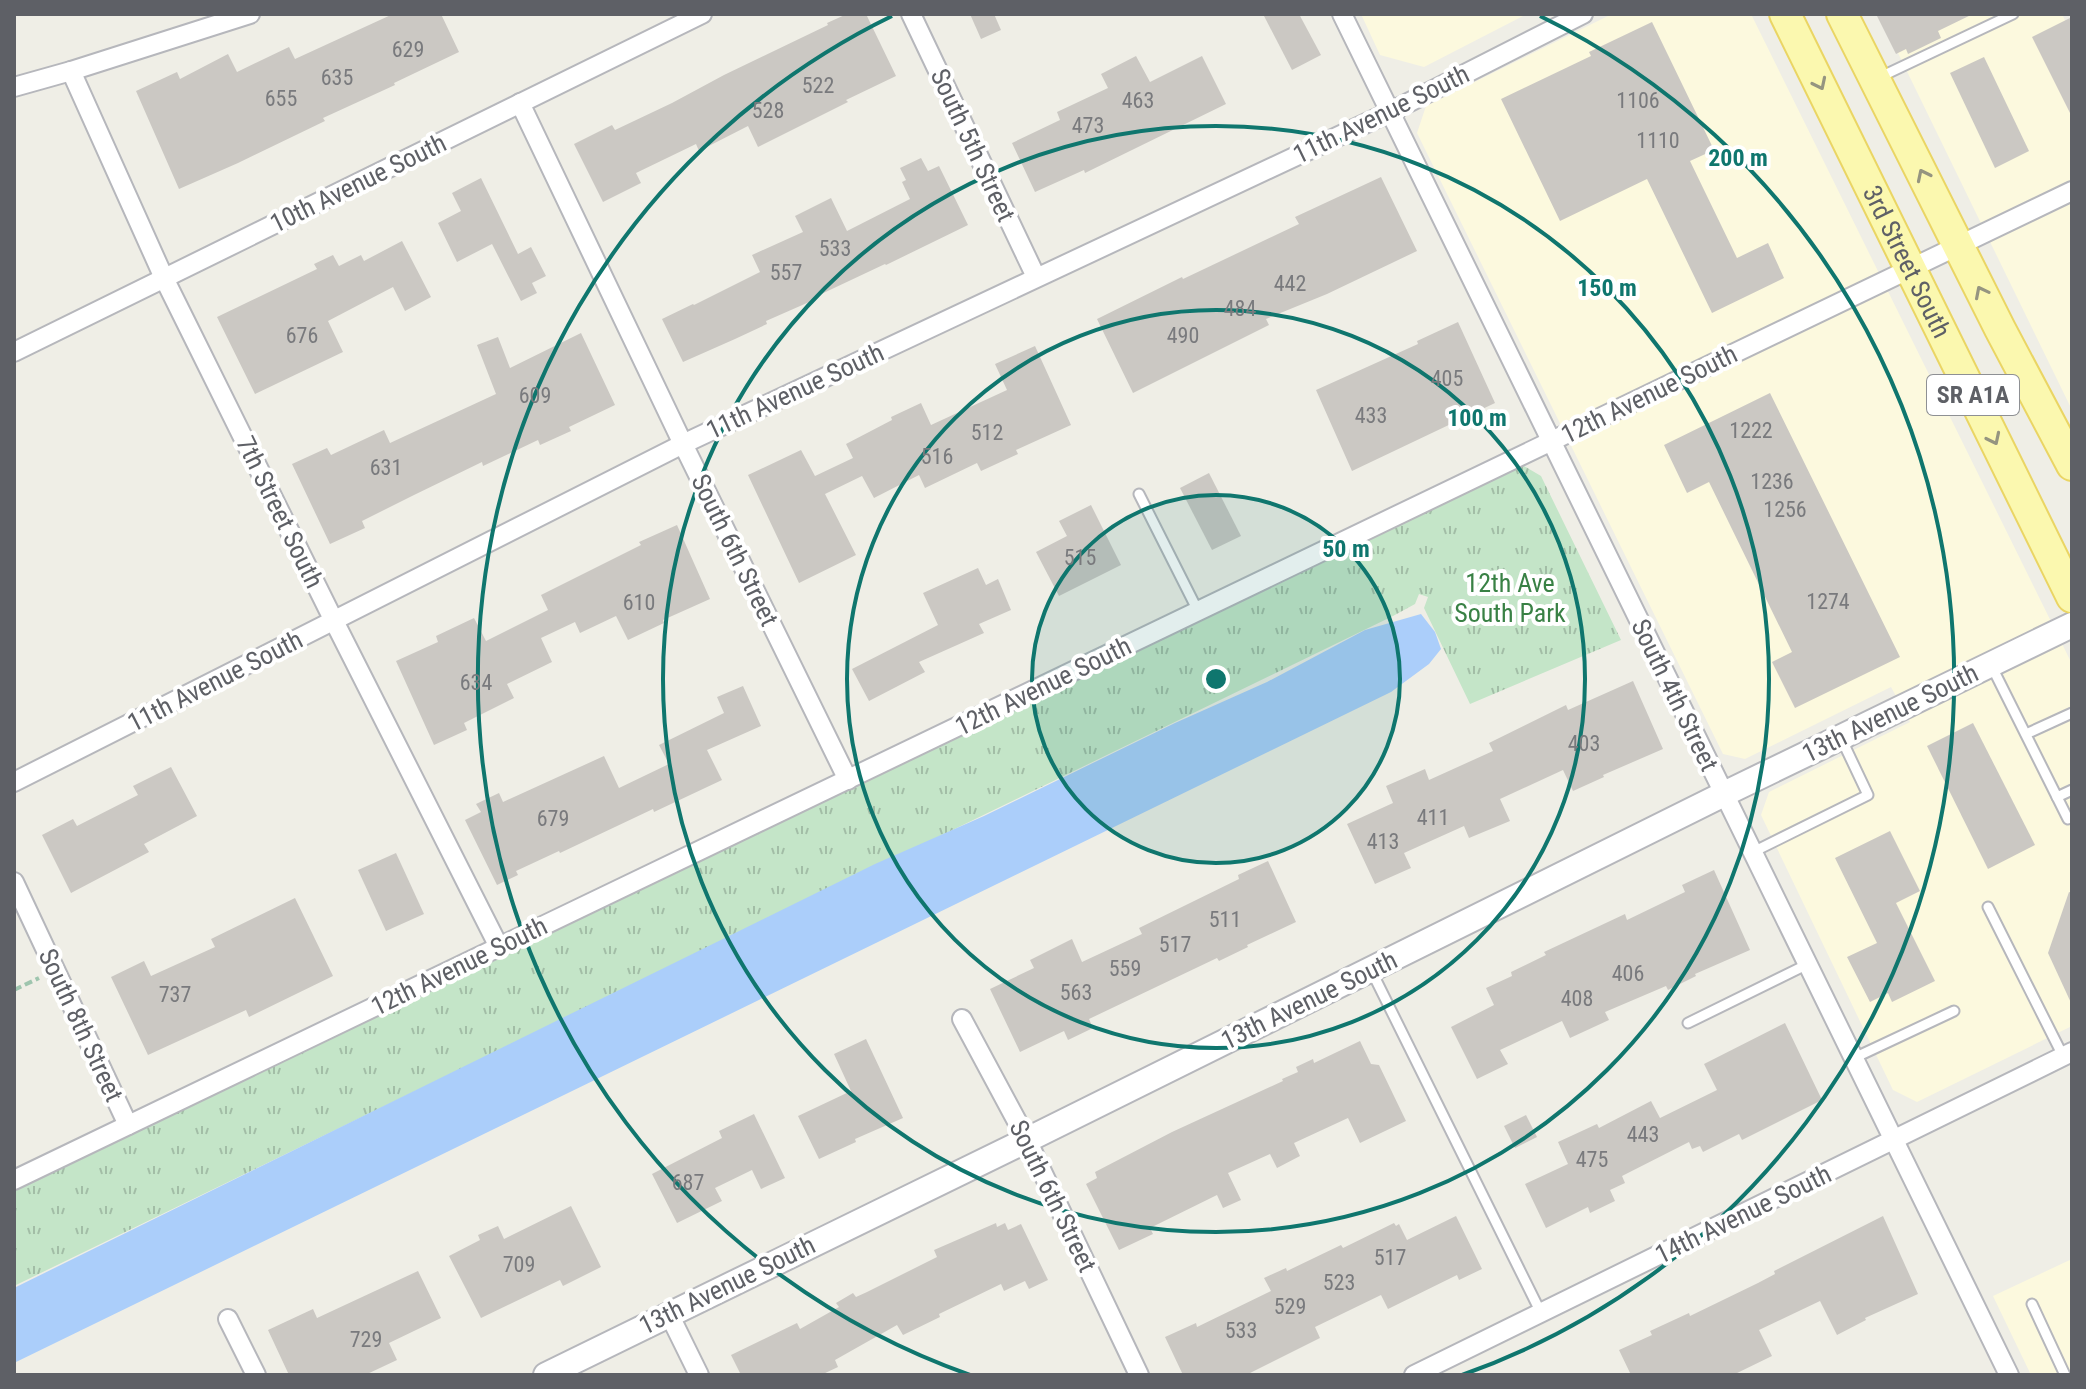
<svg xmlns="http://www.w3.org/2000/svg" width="2086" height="1389" font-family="'Roboto Condensed',sans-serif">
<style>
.commercial{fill:#fcf9de}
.park{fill:url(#park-tufts)}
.water{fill:#abcefa}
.building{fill:#cbc8c3}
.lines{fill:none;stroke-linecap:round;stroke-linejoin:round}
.service-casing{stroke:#b6b7bc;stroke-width:13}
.minor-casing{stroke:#b6b7bc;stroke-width:22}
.tertiary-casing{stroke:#b6b7bc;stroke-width:28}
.primary-casing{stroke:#ead564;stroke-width:34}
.path{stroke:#9ec5ae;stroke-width:4;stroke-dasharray:8 4;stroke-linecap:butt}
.service{stroke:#fff;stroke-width:9}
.minor{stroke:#fff;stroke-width:18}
.tertiary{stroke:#fff;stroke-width:24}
.primary{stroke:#fbf8af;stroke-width:30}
.oneway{stroke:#959580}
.ring{fill:none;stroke:#0f766e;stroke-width:4}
.labels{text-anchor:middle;stroke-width:8;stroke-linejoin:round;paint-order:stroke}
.number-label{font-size:22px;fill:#797a7d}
.shield{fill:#fff;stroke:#8e9094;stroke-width:2}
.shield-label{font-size:24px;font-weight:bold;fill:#5e6066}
.street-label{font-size:26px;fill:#5e6066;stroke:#fff}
.park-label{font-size:26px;fill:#398145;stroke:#fff}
.centre{fill:#0f766e;stroke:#fff;stroke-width:4}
.ring-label{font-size:24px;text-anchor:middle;font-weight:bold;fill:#0f766e;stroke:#fff;stroke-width:8;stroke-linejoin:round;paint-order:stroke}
</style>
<defs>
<pattern id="park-tufts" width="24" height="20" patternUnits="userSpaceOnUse" patternTransform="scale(2)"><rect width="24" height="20" fill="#c4e5c8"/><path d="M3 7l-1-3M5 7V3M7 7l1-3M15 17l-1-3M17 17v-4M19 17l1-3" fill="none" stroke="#a2bda6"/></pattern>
</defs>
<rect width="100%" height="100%" fill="#efeee6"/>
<g class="commercial">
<polygon points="1361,14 1527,14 1424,67 1380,55"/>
<polygon points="1612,14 1751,14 2072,664 2072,1026 1917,1102 1893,1090 1761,815 1769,792 1910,722 1891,687 1745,759 1723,754 1417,133 1426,106"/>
<polygon points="1879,14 2062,14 2072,35 2072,410"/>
<polygon points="2072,1259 2072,1375 2031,1375 1993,1296"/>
</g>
<polygon class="park" points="1519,463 1541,476 1621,640 1470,704 1424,608 1428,597 1419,594 1415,604 1393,616 14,1286 14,1189"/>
<polygon class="water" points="1421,614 1435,632 1441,649 1429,664 1391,692 14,1363 14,1288 875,864 984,816 1175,723 1267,682 1365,630"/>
<g class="building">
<polygon points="393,14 441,14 459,52 394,83 395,85 323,118 325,121 238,163 179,189 136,91 177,72 180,79 228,54 237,72 289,47 295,59"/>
<polygon points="847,14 866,14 896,76 846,100 848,102 758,147 748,126 699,151 696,144 636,173 641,183 603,202 574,144 612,125 615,130 672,103 724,75 828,25 827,23"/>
<polygon points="970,14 994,14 1001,30 981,39"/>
<polygon points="1263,14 1299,14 1321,55 1292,70"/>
<polygon points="1876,14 1973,14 1938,31 1941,38 1908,54 1906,49 1896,54"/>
<polygon points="2072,17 2072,117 2032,37"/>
<polygon points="1652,22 1714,150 1690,161 1737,258 1768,243 1784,278 1712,313 1647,179 1560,221 1501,99 1591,56 1589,52"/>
<polygon points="1136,56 1150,82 1202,56 1226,104 1085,173 1084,170 1035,192 1012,143 1060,120 1057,112 1108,88 1101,74"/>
<polygon points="1984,57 2029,151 1995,168 1950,73"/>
<polygon points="921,158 928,171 939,166 968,225 886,265 885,264 815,297 816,299 766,321 767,324 735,339 683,362 662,319 693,304 694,305 760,272 752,255 803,232 795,216 831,198 847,231 910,199 902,182 906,180 900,168"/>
<polygon points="1381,177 1417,251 1327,294 1266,319 1269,325 1133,393 1097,319 1182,277 1183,279 1299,224 1295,217"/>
<polygon points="481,178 518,254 531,247 546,276 532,283 537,293 521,301 492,244 457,262 438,223 461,211 452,193"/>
<polygon points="402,241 431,297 405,311 393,287 328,321 343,352 255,394 217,317 317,269 314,264 333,255 339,266 361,255 364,261"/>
<polygon points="1458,322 1495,403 1352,471 1316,390 1418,344 1417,341"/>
<polygon points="581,333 615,405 569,427 571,431 540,445 538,440 483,466 482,462 414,495 362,521 365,528 330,544 292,464 327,448 331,455 384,430 390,443 496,394 477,345 498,337 510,368"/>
<polygon points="1035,346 1071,425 1016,450 1018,454 981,471 977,463 925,488 919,475 874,498 862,476 825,494 856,555 799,583 748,475 801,450 815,476 853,458 846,444 892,420 891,417 921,403 931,425 1007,390 995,364"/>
<polygon points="1770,393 1900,657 1795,708 1772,662 1792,652 1709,482 1687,493 1664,445"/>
<polygon points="1209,473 1241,536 1212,550 1180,488"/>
<polygon points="1091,505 1121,565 1059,596 1036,552 1067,536 1059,521"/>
<polygon points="677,525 710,599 663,620 664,623 628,640 616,616 580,633 575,622 541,638 552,662 507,684 514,698 464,723 467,730 434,745 396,661 438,642 436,636 474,618 486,641 548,610 541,595 641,545 639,542"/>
<polygon points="978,568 986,585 998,579 1011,610 979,624 984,633 919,662 925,672 869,701 852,669 938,625 923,593"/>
<polygon points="1633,681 1663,749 1603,775 1604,777 1573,791 1563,770 1500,799 1510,821 1469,838 1464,826 1404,853 1411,868 1375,884 1347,824 1393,803 1386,786 1425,769 1429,780 1493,751 1489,743 1566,705 1568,710"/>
<polygon points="743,686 761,726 707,750 722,780 654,812 653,809 560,853 559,851 516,871 518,875 497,885 465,820 481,812 476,804 499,793 503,802 604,756 619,788 669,764 659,745 724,713 717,697"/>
<polygon points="1973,723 2035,845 1988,869 1927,746"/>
<polygon points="171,767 197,816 144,844 149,852 71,893 42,835 73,819 77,826 138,795 133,786"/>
<polygon points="1890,831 1920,891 1896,903 1935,981 1892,1002 1888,993 1870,1002 1847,957 1877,943 1835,858"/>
<polygon points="396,853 424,914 386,931 358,870"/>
<polygon points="1268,861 1296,922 1247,945 1248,947 1219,961 1217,958 1089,1019 1093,1028 1068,1040 1064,1031 1020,1052 990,989 1034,968 1030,960 1072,939 1082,962 1142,934 1139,928 1239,879 1238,875"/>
<polygon points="1714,870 1750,950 1695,974 1696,976 1668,990 1666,986 1605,1012 1609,1020 1570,1038 1562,1021 1500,1050 1508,1064 1477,1079 1451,1027 1494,1005 1486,988 1512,976 1511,972 1546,955 1544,952 1625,914 1627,920 1685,892 1682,885"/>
<polygon points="2069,892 2072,893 2072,1005 2048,953"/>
<polygon points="295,898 333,976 249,1017 246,1010 148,1055 111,977 144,961 151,976 215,947 211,939"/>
<polygon points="1785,1023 1822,1100 1742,1140 1739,1134 1703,1152 1700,1146 1692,1149 1689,1142 1622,1176 1625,1183 1610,1190 1615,1201 1590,1213 1588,1207 1546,1228 1525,1184 1568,1164 1558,1142 1597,1124 1599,1128 1651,1101 1660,1118 1717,1090 1704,1064"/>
<polygon points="866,1039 903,1118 855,1139 856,1142 819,1159 798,1116 851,1091 834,1054"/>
<polygon points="1360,1041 1371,1064 1379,1065 1406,1121 1360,1143 1348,1118 1294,1143 1300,1156 1277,1168 1270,1154 1228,1173 1241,1200 1223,1208 1217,1195 1150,1228 1153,1234 1119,1250 1086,1184 1097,1178 1095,1172 1172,1132 1283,1081 1282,1079 1298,1072 1296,1067 1313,1059 1314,1063"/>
<polygon points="754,1114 785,1178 761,1189 752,1170 715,1188 722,1201 677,1223 652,1174 722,1138 719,1131"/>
<polygon points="1526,1115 1537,1137 1515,1148 1504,1126"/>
<polygon points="571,1206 601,1267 563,1286 560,1280 481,1318 449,1256 480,1240 478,1235 498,1226 504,1239"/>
<polygon points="1456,1216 1482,1269 1459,1280 1457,1275 1388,1309 1381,1295 1315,1327 1320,1338 1246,1375 1183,1375 1165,1337 1196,1323 1197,1327 1271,1291 1264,1278 1286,1268 1287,1271 1341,1245 1343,1248 1394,1223 1396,1226 1399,1224 1407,1240"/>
<polygon points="1883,1216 1918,1294 1865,1318 1866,1320 1837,1335 1820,1301 1759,1330 1772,1356 1733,1375 1631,1375 1619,1350 1652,1335 1650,1331 1689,1313 1690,1316 1758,1283 1775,1274 1774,1271"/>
<polygon points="996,1223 997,1227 1005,1223 1008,1230 1021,1224 1048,1280 1029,1289 1025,1281 1004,1291 1001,1284 939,1314 940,1317 903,1335 897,1325 835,1360 838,1367 821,1375 741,1375 731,1355 797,1323 800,1329 839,1307 836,1303 853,1293 856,1297 867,1292 937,1257 934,1250"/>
<polygon points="418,1271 441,1318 389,1343 397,1360 365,1375 289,1375 268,1330 313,1309 317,1318"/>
</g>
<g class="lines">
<g class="service-casing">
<g id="service">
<polyline points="1878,78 2013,14"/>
<polyline points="1139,494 1198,611"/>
<polyline points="1992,667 2068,819"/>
<polyline points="2026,734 2072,713"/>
<polyline points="2057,797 2072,790"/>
<polyline points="1753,852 1868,795 1841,738"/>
<polyline points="1988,907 2063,1056"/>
<polyline points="1372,972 1541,1313"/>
<polyline points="1688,1023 1808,964"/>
<polyline points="1854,1058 1954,1011"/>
<polyline points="2032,1304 2065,1375"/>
</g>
</g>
<g class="minor-casing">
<g id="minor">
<polyline points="911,14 1036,277"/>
<polyline points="1342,14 2009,1375"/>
<polyline points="71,71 164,278 334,621 499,947"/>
<polyline points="14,87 71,71 250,14"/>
<polyline points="520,103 683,444 848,780"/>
<polyline points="14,352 702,14"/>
<polyline points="14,782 683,444 1390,112 1583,14"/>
<polyline points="14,882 128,1125"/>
<polyline points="962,1019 1027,1140 1139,1375"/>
<polyline points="14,1180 2072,191"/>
<polyline points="669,1314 699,1375"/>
<polyline points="228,1319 256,1375"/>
<polyline points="1414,1375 2072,1052"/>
</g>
</g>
<g class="tertiary-casing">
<polyline id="tertiary" points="546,1375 1027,1140 1724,794 2072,625"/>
</g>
<g class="primary-casing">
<g id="primary">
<path id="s1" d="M1785,14l287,583"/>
<polyline points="1842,14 2000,329 2072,465"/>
</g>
</g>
<polyline class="path" points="14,990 39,978"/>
<use href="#service" class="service"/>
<use href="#minor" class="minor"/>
<use href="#tertiary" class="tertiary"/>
<use href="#primary" class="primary"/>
</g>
<defs><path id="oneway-chevron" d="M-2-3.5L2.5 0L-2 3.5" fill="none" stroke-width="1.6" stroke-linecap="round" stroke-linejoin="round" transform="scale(2)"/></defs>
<g class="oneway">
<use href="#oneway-chevron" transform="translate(1820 84) rotate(64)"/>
<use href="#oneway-chevron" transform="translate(1923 175) rotate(-116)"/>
<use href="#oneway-chevron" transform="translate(1981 292) rotate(-117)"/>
<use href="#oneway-chevron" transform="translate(1994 439) rotate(64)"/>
</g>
<circle cx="1216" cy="679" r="184" fill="#0f766e" fill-opacity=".12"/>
<g class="ring">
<circle cx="1216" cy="679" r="184"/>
<circle cx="1216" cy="679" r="369"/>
<circle cx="1216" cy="679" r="553"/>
<path d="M970 1375A738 738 0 0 1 892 16M1540 16A738 738 0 0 1 1462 1375"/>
</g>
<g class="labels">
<g class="number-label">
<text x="408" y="57">629</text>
<text x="337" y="85">635</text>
<text x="818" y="93">522</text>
<text x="281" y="106">655</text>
<text x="1138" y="108">463</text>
<text x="1638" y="108">1106</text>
<text x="768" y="118">528</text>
<text x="1088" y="133">473</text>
<text x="1658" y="148">1110</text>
<text x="835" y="256">533</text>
<text x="786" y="280">557</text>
<text x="1290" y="291">442</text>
<text x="1240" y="316">484</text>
<text x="302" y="343">676</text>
<text x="1183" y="343">490</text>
<text x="1447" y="386">405</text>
<text x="535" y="403">609</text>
<text x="1371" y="423">433</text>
<text x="1751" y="438">1222</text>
<text x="987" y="440">512</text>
<text x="937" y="464">516</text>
<text x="386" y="475">631</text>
<text x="1772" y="489">1236</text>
<text x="1785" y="517">1256</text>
<text x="1080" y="565">515</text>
<text x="1828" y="609">1274</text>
<text x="639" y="610">610</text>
<text x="476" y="690">634</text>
<text x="1584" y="751">403</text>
<text x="1433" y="825">411</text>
<text x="553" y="826">679</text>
<text x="1383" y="849">413</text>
<text x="1225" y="927">511</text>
<text x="1175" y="952">517</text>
<text x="1125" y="976">559</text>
<text x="1628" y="981">406</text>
<text x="1076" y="1000">563</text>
<text x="175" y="1002">737</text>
<text x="1577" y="1006">408</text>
<text x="1643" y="1142">443</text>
<text x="1592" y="1167">475</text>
<text x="688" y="1190">687</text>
<text x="1390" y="1265">517</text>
<text x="519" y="1272">709</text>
<text x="1339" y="1290">523</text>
<text x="1290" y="1314">529</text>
<text x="1241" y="1338">533</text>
<text x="366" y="1347">729</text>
</g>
<rect class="shield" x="1927" y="375" width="92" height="40" rx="6"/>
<g class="shield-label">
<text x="1973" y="403">SR A1A</text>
</g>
<g class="street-label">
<text transform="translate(1381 114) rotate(-26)" y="9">11th Avenue South</text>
<text transform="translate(973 145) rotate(65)" y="9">South 5th Street</text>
<text transform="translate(358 183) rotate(-26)" y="9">10th Avenue South</text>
<text dy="9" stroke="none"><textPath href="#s1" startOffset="276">3rd Street South</textPath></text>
<text transform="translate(795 391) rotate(-25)" y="9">11th Avenue South</text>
<text transform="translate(1649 394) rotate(-26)" y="9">12th Avenue South</text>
<text transform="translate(280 512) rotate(64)" y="9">7th Street South</text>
<text transform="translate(735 550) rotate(64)" y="9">South 6th Street</text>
<text transform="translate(215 681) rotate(-27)" y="9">11th Avenue South</text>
<text transform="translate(1043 686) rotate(-26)" y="9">12th Avenue South</text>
<text transform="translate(1675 695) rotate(64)" y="9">South 4th Street</text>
<text transform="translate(1890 713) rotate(-26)" y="9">13th Avenue South</text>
<text transform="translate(459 966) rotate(-26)" y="9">12th Avenue South</text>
<text transform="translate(1309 1000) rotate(-26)" y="9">13th Avenue South</text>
<text transform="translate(81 1025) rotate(65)" y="9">South 8th Street</text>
<text transform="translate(1053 1196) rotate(64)" y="9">South 6th Street</text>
<text transform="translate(1743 1214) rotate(-26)" y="9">14th Avenue South</text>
<text transform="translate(727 1285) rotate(-26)" y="9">13th Avenue South</text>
</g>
<g class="park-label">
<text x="1510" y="592">12th Ave<tspan x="1510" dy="30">South Park</tspan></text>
</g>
</g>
<circle cx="1216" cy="679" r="12" class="centre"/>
<g class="ring-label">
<text x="1738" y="166">200 m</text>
<text x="1607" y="296">150 m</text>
<text x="1477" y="426">100 m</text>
<text x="1346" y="557">50 m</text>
</g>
<rect width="2086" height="1389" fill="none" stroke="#5e6066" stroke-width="32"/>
</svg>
